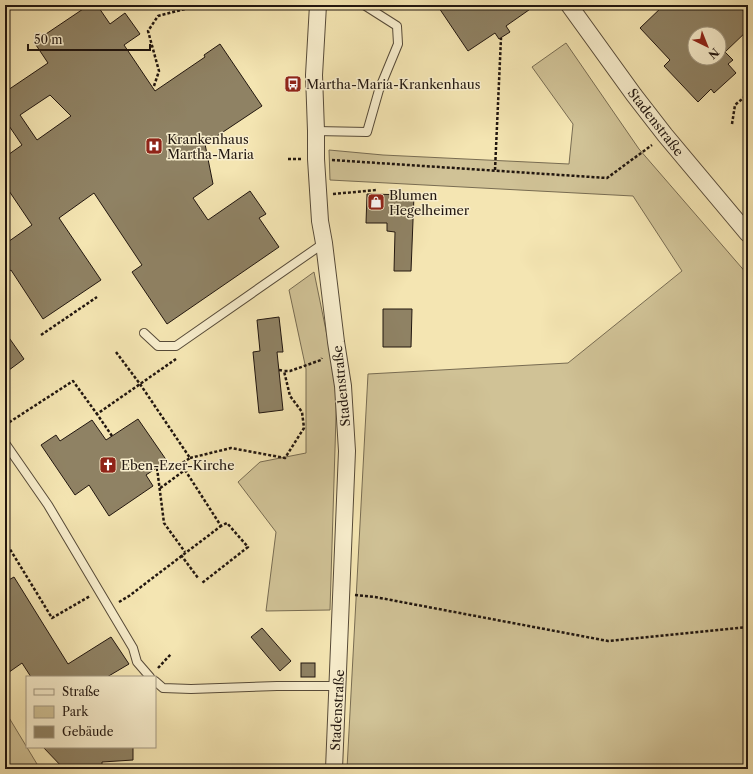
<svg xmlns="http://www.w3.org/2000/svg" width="753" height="774" font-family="'Libre Caslon Text',serif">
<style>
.green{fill:#d0c296;stroke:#786c52}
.building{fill:#8f8264;stroke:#21160f;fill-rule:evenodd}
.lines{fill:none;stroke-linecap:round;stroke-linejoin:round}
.lane-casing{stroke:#564a38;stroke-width:10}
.street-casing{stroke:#564a38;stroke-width:18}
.path{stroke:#21160f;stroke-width:2.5;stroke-dasharray:3 2;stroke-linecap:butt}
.lane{stroke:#f8eecd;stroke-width:8}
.street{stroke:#f8eecd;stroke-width:16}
.labels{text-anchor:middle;stroke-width:3;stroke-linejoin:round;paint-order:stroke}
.poi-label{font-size:13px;fill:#21160f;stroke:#f8eecd;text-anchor:start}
.street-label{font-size:13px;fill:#21160f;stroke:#f8eecd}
</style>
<rect width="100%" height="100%" fill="#f4e5b2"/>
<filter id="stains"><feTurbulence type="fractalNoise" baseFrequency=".005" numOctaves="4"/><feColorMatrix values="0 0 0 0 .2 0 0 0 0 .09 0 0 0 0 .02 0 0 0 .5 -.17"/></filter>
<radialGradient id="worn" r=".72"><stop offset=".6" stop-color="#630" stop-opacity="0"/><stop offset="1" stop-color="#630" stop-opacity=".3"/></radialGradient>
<g class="green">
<polygon points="566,43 639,149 748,275 748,769 347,769 368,374 568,363 682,271 633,196 330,180 329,150 383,155 569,164 573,124 532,67"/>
<polygon points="314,272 337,384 330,610 266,611 276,532 238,482 260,462 306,453 306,369 289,290"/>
<polygon points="5,711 40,769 5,769"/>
</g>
<g class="building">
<path d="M89,5h8l13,19 15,-11 15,21 -16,11 31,46 50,-34 -1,-2 16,-11 42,62 -57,38 8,40 -20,14 15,22 42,-29 16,23 -7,4 20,29 -112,77 -35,-52 10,-7 -48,-72 -35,25 42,62 -58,39 -32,-49 -6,4v-30l27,-19 -27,-40v-28l17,-12 -17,-25v-28l43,-29 -14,-21zM50,95l21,21 -34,24 -17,-25z"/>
<polygon points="437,5 536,5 506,26 510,32 499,39 495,33 468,51"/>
<path d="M664,5h74l10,11v14l-23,22 8,8 -5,4 8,9 -22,20 -3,-4 -13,13 -34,-36 6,-6 -30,-32zM695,34h24v24h-24z"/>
<polygon points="367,194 414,195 411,271 394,271 395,232 387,231 387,223 366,223"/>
<polygon points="383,309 412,309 411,347 383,347"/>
<polygon points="279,317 283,352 277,352 283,410 259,413 253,352 260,351 257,320"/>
<polygon points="5,332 24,359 5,373"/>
<polygon points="138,419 167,461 146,475 153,486 109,516 89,485 75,495 41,445 56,435 60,441 92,420 106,440"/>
<polygon points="14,577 68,664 111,637 129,664 107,677 31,677 22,663 5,675 5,582"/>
<polygon points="262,628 291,661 280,671 251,637"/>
<rect x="301" y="663" width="14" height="14"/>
<polygon points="43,747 133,747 133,760 102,762 102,769 64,769"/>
</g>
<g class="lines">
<g class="lane-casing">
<g id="lane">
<polyline points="316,131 367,132 379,90 398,44 397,26 364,5"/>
<polyline points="144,333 158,346 176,346 324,243"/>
<polyline points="5,443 48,505 133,648 137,662 150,677"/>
<polyline points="155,681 163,688 191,689 277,686 338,686"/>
</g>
</g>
<g class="street-casing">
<g id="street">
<polyline points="318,5 314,75 316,131 316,159 320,221 324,243 336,342 343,386 347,451 334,769"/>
<polyline points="569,5 634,95 665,135 748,234"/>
</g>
</g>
<g class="path">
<polyline points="154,86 159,71 148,31 158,16 200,5"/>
<polyline points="732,124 735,105 748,94"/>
<polyline points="288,159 301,159"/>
<polyline points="332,160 607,178 652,145"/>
<polyline points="495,170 501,38"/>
<polyline points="333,194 377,190"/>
<polyline points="41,335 97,297"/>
<polyline points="116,352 140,384 190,458 181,464 185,470 159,489"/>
<polyline points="279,370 284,371"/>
<polyline points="5,425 73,381 97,414"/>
<polyline points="112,436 97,414 176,359"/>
<polyline points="190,458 231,448 285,458 304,428 302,412 290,396 284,371 290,371 321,360 322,358"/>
<polyline points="157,468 164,523 185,552"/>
<polyline points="185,470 221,526 227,523 248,547 202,583"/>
<polyline points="5,541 52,618 90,596"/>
<polyline points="181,555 198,578"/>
<polyline points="355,595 375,597 608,641 748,627"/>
<polyline points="119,602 129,596 221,526"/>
<polyline points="158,668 171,654"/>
</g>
<use href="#lane" class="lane"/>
<use href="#street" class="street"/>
</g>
<defs>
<g id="bus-square" transform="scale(0.9)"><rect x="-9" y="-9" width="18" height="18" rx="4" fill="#8f2418" stroke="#f8eecd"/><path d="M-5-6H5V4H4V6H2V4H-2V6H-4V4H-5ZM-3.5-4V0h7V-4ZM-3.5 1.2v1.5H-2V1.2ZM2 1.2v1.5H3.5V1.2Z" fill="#fff"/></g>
<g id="hospital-square" transform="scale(0.9)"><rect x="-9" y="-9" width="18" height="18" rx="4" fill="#8f2418" stroke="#f8eecd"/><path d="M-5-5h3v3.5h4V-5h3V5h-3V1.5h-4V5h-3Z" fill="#fff"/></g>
<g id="shop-square" transform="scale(0.9)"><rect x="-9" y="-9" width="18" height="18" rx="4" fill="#8f2418" stroke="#f8eecd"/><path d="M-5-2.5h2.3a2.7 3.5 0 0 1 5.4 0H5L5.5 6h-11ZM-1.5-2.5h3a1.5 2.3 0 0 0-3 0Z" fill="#fff"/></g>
<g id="church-square" transform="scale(0.9)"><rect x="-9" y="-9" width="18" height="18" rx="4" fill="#8f2418" stroke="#f8eecd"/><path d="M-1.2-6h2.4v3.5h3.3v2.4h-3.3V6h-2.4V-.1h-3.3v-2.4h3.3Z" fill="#fff"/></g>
</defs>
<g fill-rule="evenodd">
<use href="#bus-square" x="293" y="84"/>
<use href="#hospital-square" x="154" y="146"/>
<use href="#shop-square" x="376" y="202"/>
<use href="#church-square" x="108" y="465"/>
</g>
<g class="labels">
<g class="poi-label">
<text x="306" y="89">Martha-Maria-Krankenhaus</text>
<text x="167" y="144">Krankenhaus<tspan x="167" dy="15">Martha-Maria</tspan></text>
<text x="389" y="200">Blumen<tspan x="389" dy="15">Hegelheimer</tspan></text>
<text x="121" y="470">Eben-Ezer-Kirche</text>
</g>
<g class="street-label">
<text transform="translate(656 122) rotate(52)" y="5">Stadenstraße</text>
<text transform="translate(341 386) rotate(-96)" y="5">Stadenstraße</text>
<text transform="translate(337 710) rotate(-87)" y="5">Stadenstraße</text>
</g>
</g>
<rect width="753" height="774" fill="none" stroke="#f4e5b2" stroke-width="20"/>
<rect x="6" y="6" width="741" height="762" fill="none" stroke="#21160f" stroke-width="2"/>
<rect x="10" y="10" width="733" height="754" fill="none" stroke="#21160f"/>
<rect x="26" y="676" width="130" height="72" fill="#f8eecd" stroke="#a29881"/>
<rect x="34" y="689" width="20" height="6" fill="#f8eecd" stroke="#a29881"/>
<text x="62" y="696" font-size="12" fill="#21160f">Straße</text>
<rect x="34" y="706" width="20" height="12" fill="#d0c296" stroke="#a29881"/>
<text x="62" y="716" font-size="12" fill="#21160f">Park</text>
<rect x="34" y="726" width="20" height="12" fill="#8f8264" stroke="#a29881"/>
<text x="62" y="736" font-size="12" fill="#21160f">Gebäude</text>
<g transform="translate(707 46) rotate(137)"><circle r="19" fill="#f8eecd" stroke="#a29881"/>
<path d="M0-3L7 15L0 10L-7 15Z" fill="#8f2418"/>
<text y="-6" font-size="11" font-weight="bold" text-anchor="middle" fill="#21160f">N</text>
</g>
<path d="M28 44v6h122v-6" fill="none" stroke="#21160f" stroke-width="2"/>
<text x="34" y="44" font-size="12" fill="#21160f" stroke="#f8eecd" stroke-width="3" paint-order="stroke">50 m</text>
<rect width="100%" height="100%" filter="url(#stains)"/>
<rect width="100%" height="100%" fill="url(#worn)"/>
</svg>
